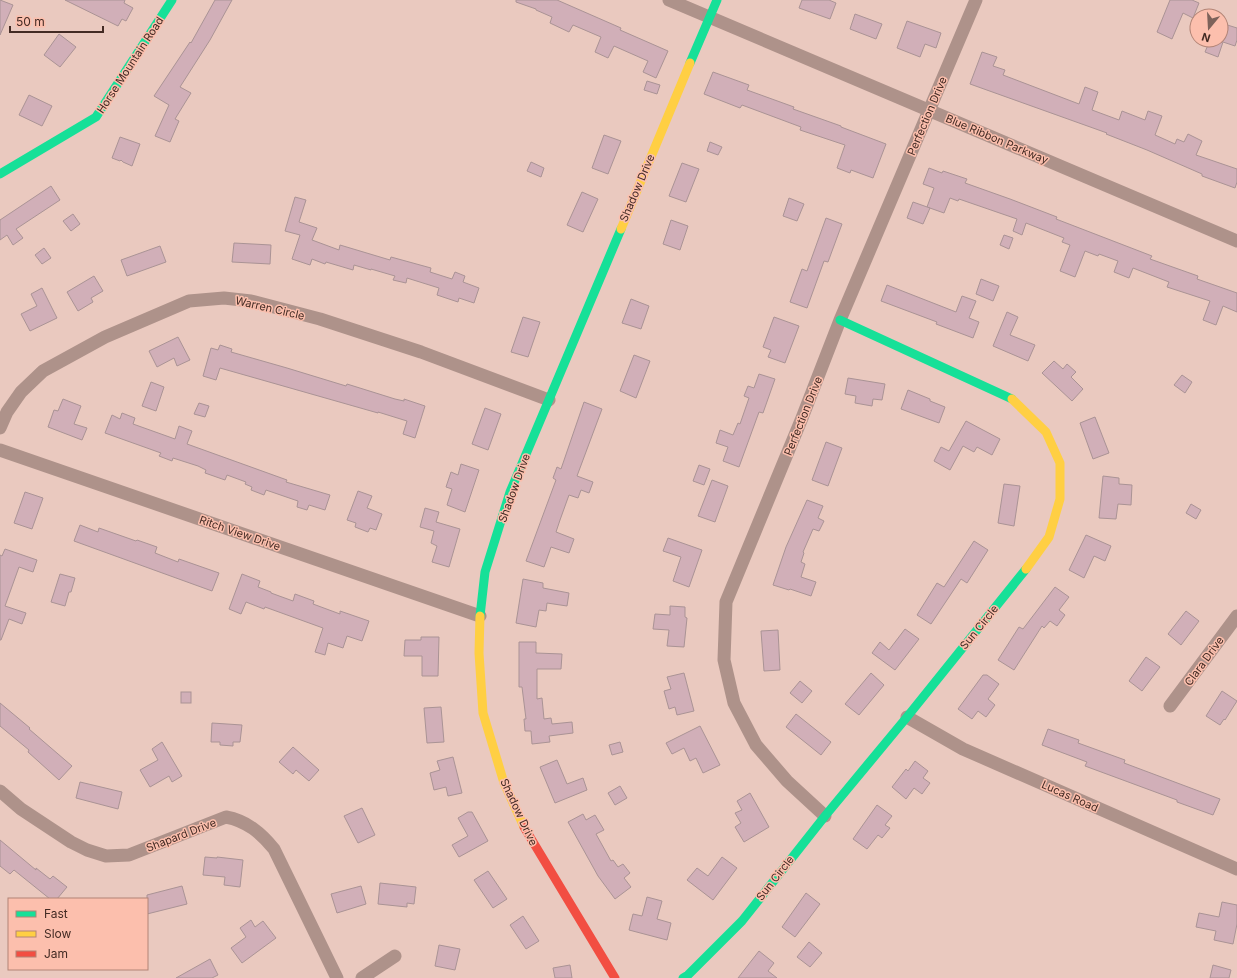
<svg xmlns="http://www.w3.org/2000/svg" width="1237" height="978" font-family="Inter,sans-serif">
<style>
.building{fill:#d1afb8;stroke:#aa9395}
.lines{fill:none;stroke-linecap:round;stroke-linejoin:round}
.street{stroke:#ae928a;stroke-width:13}
.fast{stroke:#16e098;stroke-width:9}
.slow{stroke:#ffcf43;stroke-width:9}
.jam{stroke:#f24e42;stroke-width:9}
.labels{text-anchor:middle;stroke-width:3;stroke-linejoin:round;paint-order:stroke}
.street-label{font-size:11px;fill:#432b24;stroke:#fcbfad}
</style>
<rect width="100%" height="100%" fill="#eac9bf"/>
<g class="building">
<polygon points="0,0 13,5 0,35"/>
<polygon points="65,0 125,0 124,3 133,8 126,21 122,19 118,26"/>
<polygon points="215,0 232,0 210,40 180,87 191,93 175,119 179,121 170,142 155,136 169,105 154,96 190,42 191,43"/>
<polygon points="516,0 557,0 621,28 620,30 668,51 656,78 643,72 648,61 614,46 608,58 595,52 601,37 573,25 569,32 550,23 552,17 536,10 536,9 516,2"/>
<polygon points="802,0 829,0 836,3 830,19 799,8"/>
<polygon points="1170,0 1192,0 1199,3 1193,18 1183,13 1172,39 1157,32"/>
<polygon points="855,14 882,24 876,39 850,29"/>
<polygon points="907,21 941,33 936,48 925,44 920,57 897,48"/>
<polygon points="1221,23 1237,28 1237,40 1235,46 1223,42 1218,57 1205,52 1210,40 1221,40"/>
<polygon points="59,34 76,47 60,67 44,55"/>
<polygon points="982,52 997,57 993,66 1005,70 1003,75 1079,104 1085,87 1098,92 1092,110 1119,120 1122,111 1145,120 1148,111 1162,116 1155,135 1175,144 1177,139 1184,142 1188,134 1202,141 1196,155 1237,169 1237,182 1235,188 1202,176 1202,174 1147,150 1106,134 1107,133 970,84"/>
<polygon points="713,72 749,85 747,90 794,107 793,109 841,126 841,127 886,144 873,178 851,170 850,173 837,168 845,145 800,130 801,127 742,105 740,108 704,94"/>
<polygon points="647,81 660,85 657,94 644,90"/>
<polygon points="29,95 52,106 42,126 19,115"/>
<polygon points="604,135 621,141 608,174 592,168"/>
<polygon points="120,137 140,144 132,166 123,162 121,160 120,161 112,158"/>
<polygon points="710,142 722,147 718,155 707,151"/>
<polygon points="531,162 544,168 541,177 527,171"/>
<polygon points="682,163 699,169 686,202 669,196"/>
<polygon points="929,168 942,173 943,171 967,179 965,183 1010,199 1057,217 1056,219 1152,256 1150,259 1198,276 1197,279 1237,293 1237,312 1223,306 1216,325 1203,320 1210,301 1167,287 1169,282 1133,268 1129,278 1114,272 1118,261 1099,254 1098,256 1085,251 1075,277 1060,271 1070,245 1062,242 1064,238 1026,223 1022,235 1013,231 1017,219 959,199 958,201 950,198 944,213 927,207 934,188 923,184"/>
<polygon points="51,186 60,200 16,229 23,238 13,245 7,235 0,240 0,220"/>
<polygon points="582,192 598,199 583,232 567,225"/>
<polygon points="295,197 306,200 299,222 317,228 312,240 339,250 340,245 390,260 391,257 431,268 430,272 452,279 455,272 465,276 463,282 479,288 474,303 459,298 458,302 437,295 439,288 407,278 406,283 393,280 395,276 371,269 371,270 354,265 353,270 326,262 325,264 312,259 310,265 292,259 300,235 285,231"/>
<polygon points="789,198 804,204 797,221 783,216"/>
<polygon points="913,202 930,208 923,224 907,218"/>
<polygon points="73,214 80,224 71,231 63,221"/>
<polygon points="826,218 842,224 828,262 824,261 807,308 790,302 802,269 807,271"/>
<polygon points="671,220 688,226 680,250 663,244"/>
<polygon points="1004,235 1013,238 1009,249 1000,245"/>
<polygon points="234,243 271,245 270,264 232,262"/>
<polygon points="160,246 166,262 127,276 121,260"/>
<polygon points="44,248 51,258 42,264 35,255"/>
<polygon points="94,276 103,291 91,298 93,302 78,311 67,292"/>
<polygon points="981,279 999,286 993,301 976,294"/>
<polygon points="887,285 956,312 962,296 976,301 969,318 979,322 973,338 936,324 937,322 881,301"/>
<polygon points="42,288 57,318 30,331 21,314 37,306 31,294"/>
<polygon points="631,299 649,306 641,329 622,323"/>
<polygon points="1007,312 1018,317 1010,335 1035,345 1028,361 993,346"/>
<polygon points="523,317 540,322 528,357 511,352"/>
<polygon points="774,317 799,326 785,363 768,357 771,350 763,347"/>
<polygon points="178,337 190,360 177,366 174,358 157,367 149,351"/>
<polygon points="220,345 232,349 231,352 287,368 346,386 347,384 395,399 404,401 404,399 425,406 415,438 403,434 407,421 378,412 378,413 220,368 216,380 203,376 211,348 218,350"/>
<polygon points="634,355 650,361 636,398 620,391"/>
<polygon points="1054,361 1063,369 1067,364 1076,372 1071,377 1083,389 1072,401 1042,373"/>
<polygon points="759,374 775,379 763,413 759,412 739,467 723,461 728,447 716,443 720,430 733,435 738,423 740,424 749,398 744,396 748,386 754,388"/>
<polygon points="1182,375 1192,382 1185,393 1174,385"/>
<polygon points="848,378 885,384 882,400 873,399 872,406 855,403 856,396 845,394"/>
<polygon points="151,382 164,387 156,411 142,406"/>
<polygon points="908,390 930,399 930,401 945,407 939,423 901,409"/>
<polygon points="63,399 81,406 74,424 87,428 82,440 48,427 54,410 58,411"/>
<polygon points="584,402 602,409 577,476 593,482 589,493 581,490 578,498 569,495 560,520 556,532 574,539 569,553 551,547 544,567 526,561 556,480 553,478 557,467 561,469"/>
<polygon points="199,403 209,406 205,417 194,414"/>
<polygon points="485,408 501,414 488,450 472,444"/>
<polygon points="122,413 135,418 133,424 175,439 179,426 192,431 187,444 287,480 286,482 330,495 325,510 309,505 307,510 297,507 298,501 266,490 264,495 251,490 252,487 245,484 246,482 227,475 225,480 205,473 206,470 198,466 173,458 172,461 159,456 161,453 105,433 112,415 120,419"/>
<polygon points="1095,417 1109,453 1093,459 1080,423"/>
<polygon points="966,421 1000,439 992,455 977,447 974,452 963,446 950,470 934,461 941,447 949,451"/>
<polygon points="826,442 842,448 828,486 812,480"/>
<polygon points="461,464 479,470 465,512 447,505 452,489 446,487 451,472 458,475"/>
<polygon points="699,465 710,469 704,485 693,481"/>
<polygon points="1103,476 1119,478 1119,484 1132,485 1131,505 1118,504 1116,519 1099,518"/>
<polygon points="712,480 728,486 715,522 698,516"/>
<polygon points="1004,484 1020,486 1014,526 998,523"/>
<polygon points="358,491 372,496 367,508 382,514 376,530 370,528 368,532 355,527 356,523 347,520"/>
<polygon points="25,492 43,498 32,529 14,523"/>
<polygon points="807,500 823,506 818,518 824,521 819,531 813,529 803,552 804,553 801,562 805,564 801,577 816,582 811,596 790,589 789,590 773,585 786,547"/>
<polygon points="1191,504 1201,510 1196,519 1186,513"/>
<polygon points="425,508 439,512 436,522 460,529 449,567 432,562 437,546 431,543 434,531 420,527"/>
<polygon points="80,525 98,532 99,528 136,541 137,540 157,547 155,553 178,562 179,559 219,573 212,591 74,541"/>
<polygon points="1086,535 1111,546 1105,561 1094,556 1084,578 1069,570"/>
<polygon points="668,538 702,550 689,587 673,581 681,557 663,551"/>
<polygon points="974,541 988,550 967,583 961,579 931,624 917,615 937,583 944,587"/>
<polygon points="5,549 37,560 33,572 19,567 5,606 26,613 22,624 9,619 1,640 0,640 0,555 2,556"/>
<polygon points="60,574 75,578 71,592 69,592 65,606 51,602"/>
<polygon points="242,574 260,581 258,587 271,592 271,593 293,601 295,594 314,601 313,604 340,614 340,611 369,621 362,641 347,636 343,648 328,643 325,655 315,652 323,628 265,607 264,609 246,602 241,614 229,609"/>
<polygon points="523,579 543,583 543,588 569,593 567,606 547,603 546,611 539,610 536,627 516,623"/>
<polygon points="1055,587 1069,597 1059,610 1065,615 1057,626 1050,621 1044,628 1042,626 1014,670 998,660 1019,627 1023,629"/>
<polygon points="670,606 685,607 685,617 687,618 684,647 667,646 669,630 653,629 655,614 670,615"/>
<polygon points="1186,611 1199,621 1181,645 1168,634"/>
<polygon points="905,629 919,639 895,670 872,653 880,642 889,650"/>
<polygon points="778,630 780,670 764,671 761,631"/>
<polygon points="421,637 439,637 438,676 422,676 422,656 404,656 405,640 421,640"/>
<polygon points="519,642 536,642 536,653 562,654 561,669 537,669 537,699 542,698 544,719 551,718 552,724 572,722 573,733 549,736 550,742 532,744 531,731 525,731 524,719 526,719 522,687 519,687"/>
<polygon points="1146,657 1160,667 1142,691 1129,681"/>
<polygon points="684,673 694,711 677,715 675,707 669,709 664,691 671,689 667,677"/>
<polygon points="871,673 884,685 859,715 845,704"/>
<polygon points="983,675 987,675 999,684 988,699 995,705 986,717 978,711 972,719 958,709"/>
<polygon points="800,681 812,691 802,703 790,693"/>
<polygon points="1222,691 1237,701 1225,720 1224,719 1220,725 1206,716"/>
<rect x="181" y="692" width="10" height="11"/>
<polygon points="0,703 30,728 29,729 72,766 59,780 28,752 29,750 0,726"/>
<polygon points="441,707 444,742 427,743 424,708"/>
<polygon points="796,714 831,742 821,755 786,727"/>
<polygon points="212,723 242,725 240,742 233,742 233,746 220,745 220,742 211,742"/>
<polygon points="700,726 720,765 703,773 696,758 690,761 684,748 672,754 666,743"/>
<polygon points="1048,729 1079,740 1078,743 1125,760 1124,763 1220,799 1213,815 1177,802 1177,800 1085,766 1087,762 1042,745"/>
<polygon points="162,742 182,776 172,782 169,776 150,787 140,770 158,760 152,749"/>
<polygon points="620,742 623,752 612,755 609,745"/>
<polygon points="293,747 319,770 309,781 296,770 293,774 279,762"/>
<polygon points="453,757 462,793 448,796 446,787 434,790 430,773 440,770 437,761"/>
<polygon points="557,760 567,784 583,778 587,790 555,803 540,767"/>
<polygon points="915,761 928,771 923,778 930,783 922,794 914,788 906,799 892,787 906,769 908,771"/>
<polygon points="80,782 122,792 118,809 76,798"/>
<polygon points="620,786 627,798 615,805 608,793"/>
<polygon points="750,793 769,827 744,842 735,827 741,823 735,813 742,810 737,801"/>
<polygon points="877,805 892,816 885,825 890,828 882,838 878,835 867,849 853,839"/>
<polygon points="362,808 375,835 358,843 344,816"/>
<polygon points="468,812 472,812 488,841 459,857 452,845 468,836 458,818"/>
<polygon points="583,814 586,820 595,815 604,830 596,834 611,861 613,860 618,867 623,864 630,873 624,878 631,887 615,899 598,876 568,822"/>
<polygon points="0,840 36,870 36,868 50,879 53,876 67,887 57,899 50,899 14,870 10,874 0,866"/>
<polygon points="205,857 217,858 217,857 243,860 240,887 224,885 225,877 203,875"/>
<polygon points="722,857 737,868 713,900 687,880 697,868 708,876"/>
<polygon points="488,871 507,899 493,908 474,880"/>
<polygon points="380,883 416,887 414,904 407,903 407,907 378,904"/>
<polygon points="182,886 187,904 147,914 147,895"/>
<polygon points="361,886 366,904 337,913 331,894"/>
<polygon points="806,893 820,904 795,937 782,927"/>
<polygon points="647,897 662,901 657,919 671,923 667,940 629,930 633,914 642,916"/>
<polygon points="1222,902 1237,905 1237,924 1233,944 1214,940 1216,931 1196,927 1199,913 1219,917"/>
<polygon points="523,916 539,941 526,949 510,925"/>
<polygon points="251,920 255,927 263,921 276,938 242,963 231,948 246,937 240,928"/>
<polygon points="809,942 822,953 810,967 797,957"/>
<polygon points="439,945 460,949 455,970 435,966"/>
<polygon points="759,951 774,963 768,971 777,978 738,978"/>
<polygon points="210,959 218,975 212,978 176,978"/>
<polygon points="570,965 572,978 555,978 553,968"/>
<polygon points="1213,965 1231,970 1229,978 1210,978"/>
</g>
<g class="lines">
<g class="street">
<polyline points="669,0 1237,241"/>
<polyline points="0,428 7,412 21,392 43,371 105,337 189,301 224,298 251,301 320,319 421,352 549,400"/>
<polyline points="0,450 480,616"/>
<polyline points="1170,706 1237,616"/>
<polyline points="907,717 963,749 1237,869"/>
<path d="M0,791l21,18 50,33 16,8 19,6 23,-1 97,-38c21,4 35,16 48,32l63,129"/>
<polyline points="825,816 787,781 756,745 734,703 724,660 726,602 802,418 840,320 976,0"/>
<polyline points="362,978 395,956"/>
</g>
<g class="fast">
<polyline points="690,63 717,0"/>
<polyline points="0,174 96,117 172,0"/>
<polyline points="840,320 1012,399"/>
<polyline points="480,616 485,572 510,492 621,229"/>
<polyline points="683,978 688,975 742,921 825,816 907,717 1026,569"/>
</g>
<g class="slow">
<polyline points="621,229 690,63"/>
<polyline points="1012,399 1046,432 1060,463 1060,499 1049,537 1026,569"/>
<polyline points="480,616 479,653 483,713 504,783 524,827"/>
</g>
<polyline class="jam" points="524,827 615,978"/>
</g>
<g class="labels">
<g class="street-label">
<text transform="translate(130 65) rotate(-57)" y="4">Horse Mountain Road</text>
<text transform="translate(927 116) rotate(-67)" y="4">Perfection Drive</text>
<text transform="translate(997 139) rotate(23)" y="4">Blue Ribbon Parkway</text>
<text transform="translate(637 188) rotate(-67)" y="4">Shadow Drive</text>
<text transform="translate(270 308) rotate(13)" y="4">Warren Circle</text>
<text transform="translate(803 416) rotate(-68)" y="4">Perfection Drive</text>
<text transform="translate(514 488) rotate(-70)" y="4">Shadow Drive</text>
<text transform="translate(240 533) rotate(19)" y="4">Ritch View Drive</text>
<text transform="translate(979 627) rotate(-51)" y="4">Sun Circle</text>
<text transform="translate(1204 661) rotate(-54)" y="4">Clara Drive</text>
<text transform="translate(1070 796) rotate(24)" y="4">Lucas Road</text>
<text transform="translate(519 812) rotate(65)" y="4">Shadow Drive</text>
<text transform="translate(181 835) rotate(-21)" y="4">Shapard Drive</text>
<text transform="translate(775 878) rotate(-52)" y="4">Sun Circle</text>
</g>
</g>
<rect x="8" y="898" width="140" height="72" fill="#fcbfad" stroke="#b28476"/>
<rect x="16" y="911" width="20" height="6" fill="#16e098" stroke="#b28476"/>
<text x="44" y="918" font-size="12" fill="#432b24">Fast</text>
<rect x="16" y="931" width="20" height="6" fill="#ffcf43" stroke="#b28476"/>
<text x="44" y="938" font-size="12" fill="#432b24">Slow</text>
<rect x="16" y="951" width="20" height="6" fill="#f24e42" stroke="#b28476"/>
<text x="44" y="958" font-size="12" fill="#432b24">Jam</text>
<g transform="translate(1209 28) rotate(198)"><circle r="19" fill="#fcbfad" stroke="#b28476"/>
<path d="M0-3L7 15L0 10L-7 15Z" fill="#7d625a"/>
<text y="-6" font-size="11" font-weight="bold" text-anchor="middle" fill="#432b24">N</text>
</g>
<path d="M10 26v6h93v-6" fill="none" stroke="#432b24" stroke-width="2"/>
<text x="16" y="26" font-size="12" fill="#432b24" stroke="#fcbfad" stroke-width="3" paint-order="stroke">50 m</text>
</svg>
